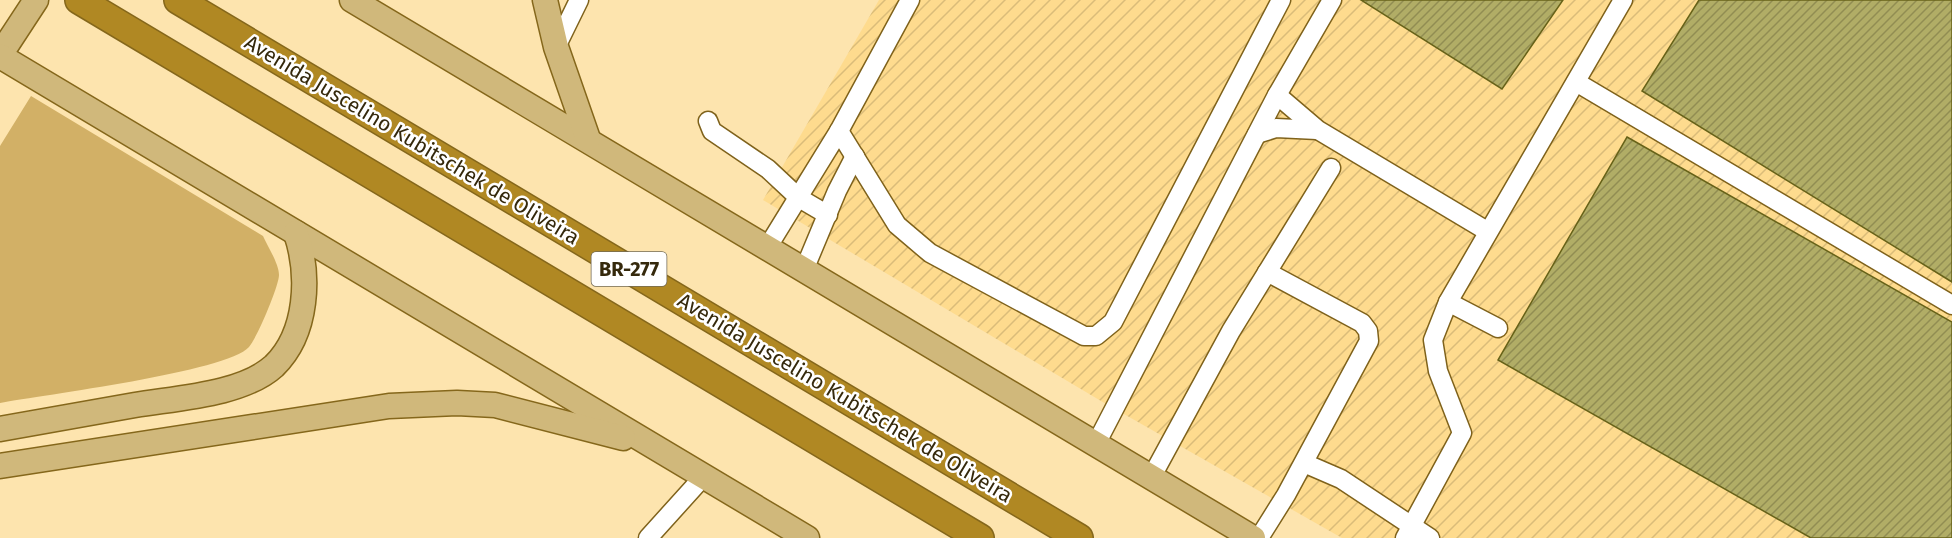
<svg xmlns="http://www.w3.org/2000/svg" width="1952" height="538" font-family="'Fira Sans',sans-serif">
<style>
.industrial{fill:url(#industrial-furrows)}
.green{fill:#d2b066}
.building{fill:url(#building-hatch);stroke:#676218;stroke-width:1.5}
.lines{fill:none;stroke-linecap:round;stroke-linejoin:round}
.minor-casing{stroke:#7f621b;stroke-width:21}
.major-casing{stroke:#85671b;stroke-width:27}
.highway-casing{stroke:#85671b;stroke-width:30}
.minor{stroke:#fff;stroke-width:18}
.major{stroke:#d0b87b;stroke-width:24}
.highway{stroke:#b08823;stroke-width:27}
.labels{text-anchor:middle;stroke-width:5;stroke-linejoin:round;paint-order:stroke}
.shield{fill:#fff;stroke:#726955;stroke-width:1.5}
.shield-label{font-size:20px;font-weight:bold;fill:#35290c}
.street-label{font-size:21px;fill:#35290c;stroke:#fff}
</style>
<defs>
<pattern id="industrial-furrows" width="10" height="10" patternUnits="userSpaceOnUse" patternTransform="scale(1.5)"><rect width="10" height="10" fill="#fedb8e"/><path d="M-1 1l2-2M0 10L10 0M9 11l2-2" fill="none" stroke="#dabc79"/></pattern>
<pattern id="building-hatch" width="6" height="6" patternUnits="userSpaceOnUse" patternTransform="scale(1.5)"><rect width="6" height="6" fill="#b1ad66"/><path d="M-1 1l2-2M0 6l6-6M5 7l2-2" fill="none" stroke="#918d52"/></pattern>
</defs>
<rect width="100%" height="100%" fill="#fde4ae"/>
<polygon class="industrial" points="879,0 1952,0 1952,538 1342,538 1101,401 763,200"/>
<path class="green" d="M31,96l232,140c5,11 16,28 16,39 0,11 -22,63 -30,72 -22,25 -207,48 -249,56v-257z"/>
<g class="building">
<polygon points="1361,0 1563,0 1502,89"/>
<polygon points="1699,0 1952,0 1952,282 1642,91"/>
<polygon points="1627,137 1952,322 1952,538 1811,538 1498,360"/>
</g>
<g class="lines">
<g class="minor-casing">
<g id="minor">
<polyline points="556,47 579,0"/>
<polyline points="1576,82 1952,305"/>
<polyline points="1277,95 1318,130 1487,231"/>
<polyline points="708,121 712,131 768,169 799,198 828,215"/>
<polyline points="839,131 897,225 930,253 1084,336 1096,336 1113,322 1281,0"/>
<polyline points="1257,134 1276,128 1317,130"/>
<polyline points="767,248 839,131 910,0"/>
<polyline points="804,270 837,191 855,156"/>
<polyline points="1448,302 1498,328"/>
<polyline points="1096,444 1277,95 1332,0"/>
<polyline points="1304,463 1341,479 1430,538"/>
<polyline points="1151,478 1231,331 1331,168"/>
<polyline points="648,538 704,476"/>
<polyline points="1259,538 1286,495 1369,341 1368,331 1362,323 1267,272"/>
<polyline points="1405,538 1462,433 1438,371 1433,340 1448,302 1623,0"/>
</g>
</g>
<g class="major-casing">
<g id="major">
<polyline points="352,0 1253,538"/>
<polyline points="545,0 556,47 588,139"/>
<polyline points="0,55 36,0"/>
<polyline points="0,56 807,538"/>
<path d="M0,429c45,-8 90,-16 135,-24 41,-7 107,-10 139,-39 34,-33 36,-91 22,-133"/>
<polyline points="0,466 389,406 457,403 495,405 623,438"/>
</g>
</g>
<g class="highway-casing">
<g id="highway">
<polyline points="79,0 980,538"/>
<polyline points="178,0 1079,538"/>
</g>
</g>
<use href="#minor" class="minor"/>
<use href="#major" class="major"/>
<use href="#highway" class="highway"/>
</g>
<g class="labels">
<rect class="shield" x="591.5" y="252" width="75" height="34" rx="4.5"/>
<g class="shield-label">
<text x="629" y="276">BR-277</text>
</g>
<g class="street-label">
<text transform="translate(412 140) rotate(31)" y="7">Avenida Juscelino Kubitschek de Oliveira</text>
<text transform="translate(845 398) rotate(31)" y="7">Avenida Juscelino Kubitschek de Oliveira</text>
</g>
</g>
</svg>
